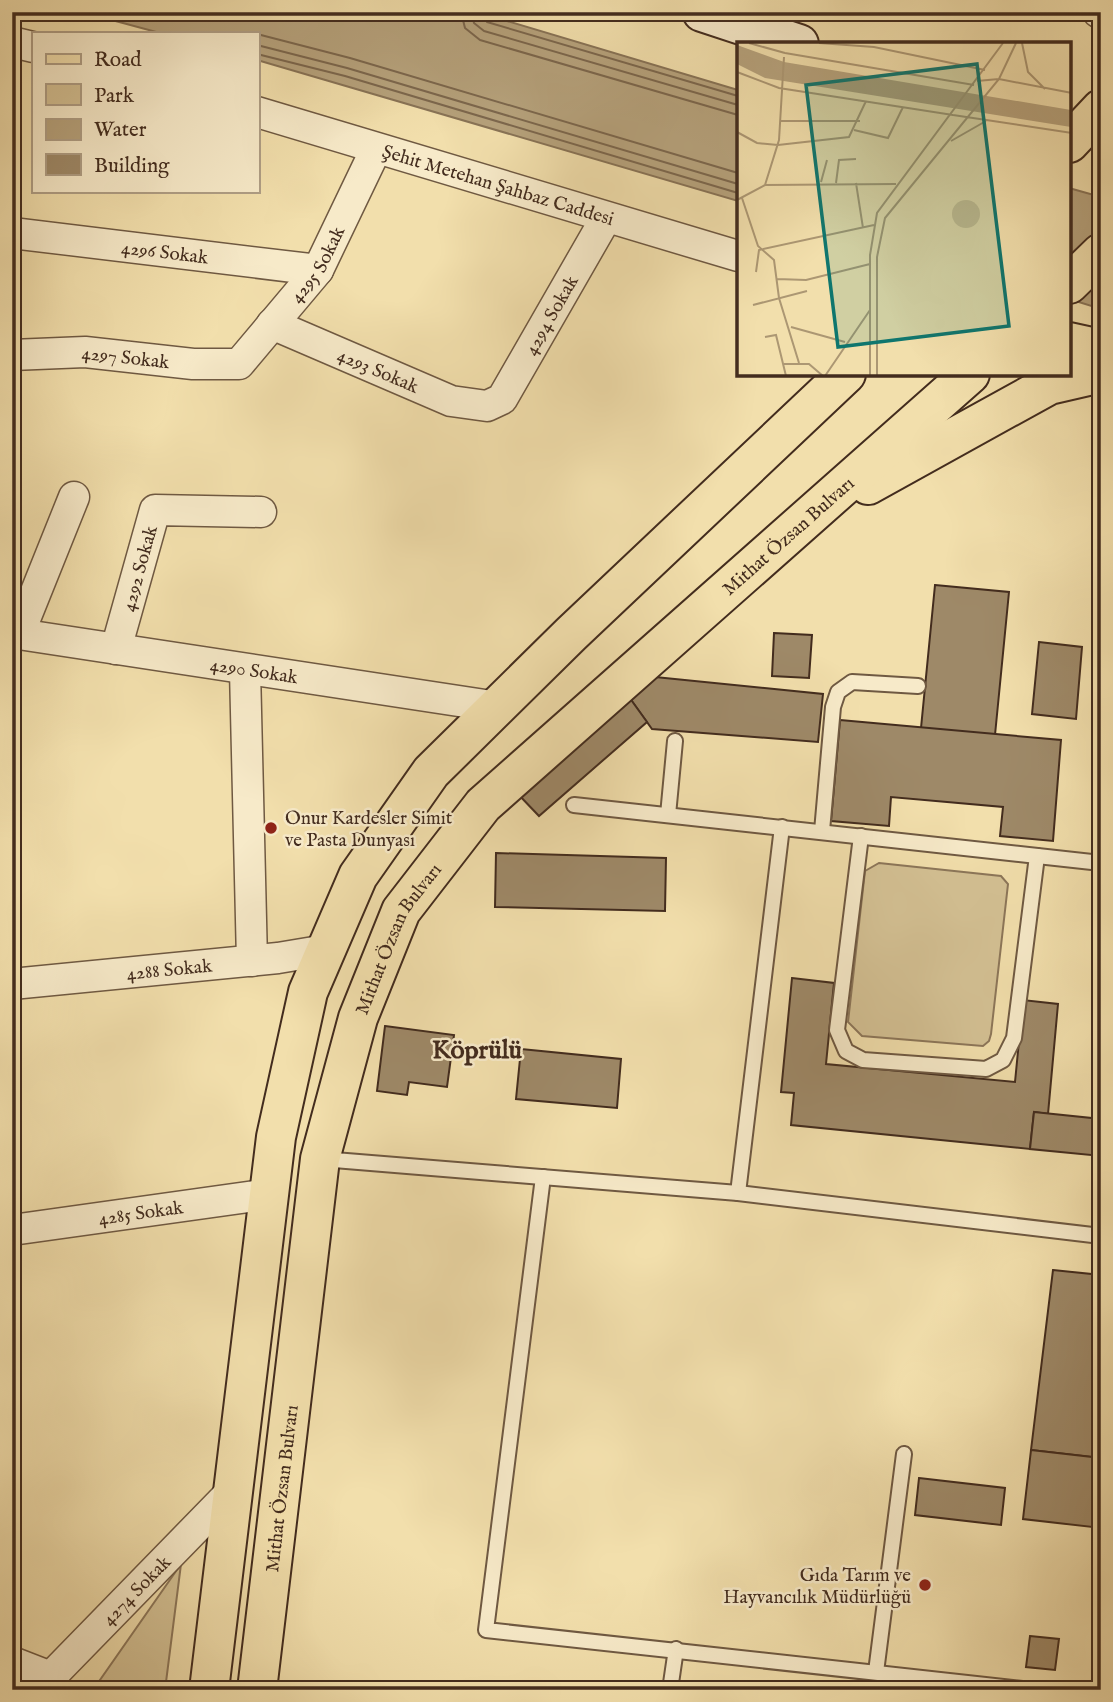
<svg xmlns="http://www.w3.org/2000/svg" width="1113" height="1702" font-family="'IM FELL English',serif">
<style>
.green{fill:#d4c194;stroke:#8c7659;stroke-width:2}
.water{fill:#b6a27c;stroke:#887356;stroke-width:2}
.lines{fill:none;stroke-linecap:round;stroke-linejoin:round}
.shore{stroke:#7c674d;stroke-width:2}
.building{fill:#9e8968;stroke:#432c1e;stroke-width:2}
.service-casing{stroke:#6f5942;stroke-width:18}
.minor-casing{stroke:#6f5942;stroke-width:33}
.secondary-casing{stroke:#432c1e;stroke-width:42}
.primary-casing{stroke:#432c1e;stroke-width:42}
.service{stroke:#f7eac9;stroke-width:14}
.minor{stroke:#f7eac9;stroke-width:30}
.secondary{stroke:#f7eac9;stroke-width:38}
.primary{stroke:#f2dfac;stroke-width:38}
.poi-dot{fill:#8f2418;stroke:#f7eac9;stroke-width:2.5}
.labels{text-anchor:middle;stroke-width:5;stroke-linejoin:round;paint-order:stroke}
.street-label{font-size:19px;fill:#432c1e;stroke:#f7eac9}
.poi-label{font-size:19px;fill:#432c1e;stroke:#f7eac9;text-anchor:start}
.district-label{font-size:26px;font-weight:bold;fill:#432c1e;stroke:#f7eac9}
.inset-road{fill:none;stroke:#ac9773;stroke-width:2}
.view{fill:#0f766e;fill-opacity:0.15;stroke:#0f766e;stroke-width:3.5}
.inset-edge{fill:none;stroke:#432c1e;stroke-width:3.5}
</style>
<rect width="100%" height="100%" fill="#f2dfac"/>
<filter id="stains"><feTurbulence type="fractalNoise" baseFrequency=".00286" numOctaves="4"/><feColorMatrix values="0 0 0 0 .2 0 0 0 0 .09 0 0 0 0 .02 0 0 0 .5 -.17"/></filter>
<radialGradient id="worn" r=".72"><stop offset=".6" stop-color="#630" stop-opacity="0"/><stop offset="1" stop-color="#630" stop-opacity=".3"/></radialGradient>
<g class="green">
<polygon points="879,863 1001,876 1008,884 991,1034 989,1041 983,1046 862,1036 848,1022 865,871"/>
<polygon points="181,1564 165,1690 93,1690"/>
</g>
<g class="water">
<polygon points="82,12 477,12 738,90 738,201 257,60 257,33 160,33"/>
<polygon points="1069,188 1101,197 1101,309 1069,299"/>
</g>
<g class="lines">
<g class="shore">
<polyline points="461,12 465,28 480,40 738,115"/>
<polyline points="472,12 474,23 484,31 738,105"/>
<polyline points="481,12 487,22 738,96"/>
<polyline points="257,34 350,58 738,173"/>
<polyline points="257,45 347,68 738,184"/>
<polyline points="257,54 345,76 738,193"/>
</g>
</g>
<g class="building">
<polygon points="935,585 1009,592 995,735 921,728"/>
<polygon points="774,633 812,635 809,678 772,676"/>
<polygon points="1039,642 1082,647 1076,719 1032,714"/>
<polygon points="655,677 823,694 818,742 652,729 629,697"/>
<polygon points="629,697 647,722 539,816 517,793"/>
<polygon points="840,720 1061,740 1053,841 1000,836 1003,807 891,797 889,826 831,821"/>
<polygon points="496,853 666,858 665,911 495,907"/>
<polygon points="792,978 834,983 826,1064 1015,1082 1023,1000 1058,1004 1048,1114 1034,1112 1030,1149 791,1125 794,1093 781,1092"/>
<polygon points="385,1026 454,1035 447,1087 409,1082 407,1095 377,1091"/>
<polygon points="521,1049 621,1059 617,1108 516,1099"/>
<polygon points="1034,1112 1101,1119 1101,1156 1030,1149"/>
<polygon points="1053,1270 1101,1275 1100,1458 1031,1450"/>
<polygon points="1031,1450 1101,1458 1101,1528 1023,1519"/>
<polygon points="919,1478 1005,1488 1001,1525 915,1515"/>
<polygon points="1030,1636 1059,1639 1055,1670 1026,1667"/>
</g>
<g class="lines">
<g class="service-casing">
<g id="service">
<polyline points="574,805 1101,863"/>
<polyline points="668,815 675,741"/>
<polyline points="822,831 833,707 838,692 852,682 918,686"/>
<polyline points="861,836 837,1030 846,1051 863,1060 986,1069 1003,1060 1014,1038 1037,856"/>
<polyline points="322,1159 738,1193 1101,1236"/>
<polyline points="543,1177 486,1630 1032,1690"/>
<polyline points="738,1193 782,827"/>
<polyline points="876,1672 904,1454"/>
<polyline points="670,1690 676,1649"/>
</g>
</g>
<g class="minor-casing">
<g id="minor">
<polyline points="1098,12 1101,14"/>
<polyline points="12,42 33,47"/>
<path id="s1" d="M257,112l481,144"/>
<path id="s2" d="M12,233l306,37"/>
<path id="s3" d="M272,324l179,77 36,5 15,-7 104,-181"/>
<path id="s4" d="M12,355l73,-3 108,12h46l79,-94 58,-121"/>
<path id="s5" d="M12,633l486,74"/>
<polyline points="19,634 74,497"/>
<path id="s6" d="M116,649l39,-139 106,2"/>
<polyline points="245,670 252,961"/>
<path id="s7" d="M12,984l266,-26 48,-8"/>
<path id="s8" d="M12,1230l257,-36"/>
<polyline points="12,1662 48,1676"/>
<path id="s9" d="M38,1690l195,-200"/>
</g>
</g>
<g class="secondary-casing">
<polyline id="secondary" points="702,12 799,44"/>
</g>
<g class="primary-casing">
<g id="primary">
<polyline points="1069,143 1101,109"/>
<polyline points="1069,284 1101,253"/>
<polyline points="1069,342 1101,349"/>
<polyline points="868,485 1049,385 1101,373"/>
<polyline points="209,1690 276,1137 308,992 358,876 431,772 571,634 846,374"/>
<path id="s10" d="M257,1690l63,-531 38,-141 43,-107 82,-106 487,-431"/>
</g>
</g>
<use href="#service" class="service"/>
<use href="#minor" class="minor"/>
<use href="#secondary" class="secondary"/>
<use href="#primary" class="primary"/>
</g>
<g class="poi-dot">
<circle cx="271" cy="828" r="7"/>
<circle cx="925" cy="1585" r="7"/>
</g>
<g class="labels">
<g class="street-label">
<text dy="7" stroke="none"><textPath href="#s1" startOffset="252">Şehit Metehan Şahbaz Caddesi</textPath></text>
<text dy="7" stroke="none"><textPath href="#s2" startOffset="154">4296 Sokak</textPath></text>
<text dy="7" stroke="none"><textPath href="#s4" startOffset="355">4295 Sokak</textPath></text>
<text dy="7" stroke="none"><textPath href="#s3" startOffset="345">4294 Sokak</textPath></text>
<text dy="7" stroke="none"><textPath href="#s4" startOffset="114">4297 Sokak</textPath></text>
<text dy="7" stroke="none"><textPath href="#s3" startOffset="116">4293 Sokak</textPath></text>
<text dy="7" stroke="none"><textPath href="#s10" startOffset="1337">Mithat Özsan Bulvarı</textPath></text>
<text dy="7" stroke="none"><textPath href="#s6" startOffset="84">4292 Sokak</textPath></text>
<text dy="7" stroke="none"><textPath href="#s5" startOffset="245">4290 Sokak</textPath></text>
<text dy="7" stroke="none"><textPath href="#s10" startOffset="770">Mithat Özsan Bulvarı</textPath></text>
<text dy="7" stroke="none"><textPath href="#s7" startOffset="158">4288 Sokak</textPath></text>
<text dy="7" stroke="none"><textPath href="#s8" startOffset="130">4285 Sokak</textPath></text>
<text dy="7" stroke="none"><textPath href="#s10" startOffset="203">Mithat Özsan Bulvarı</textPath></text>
<text dy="7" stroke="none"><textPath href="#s9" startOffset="140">4274 Sokak</textPath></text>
</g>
<g class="poi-label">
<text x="285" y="824">Onur Kardesler Simit<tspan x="285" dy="22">ve Pasta Dunyası</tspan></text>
<text x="911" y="1581" text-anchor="end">Gıda Tarım ve<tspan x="911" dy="22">Hayvancılık Müdürlüğü</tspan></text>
</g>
<g class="district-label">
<text x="477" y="1058">Köprülü</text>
</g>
</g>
<g transform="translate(737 42)">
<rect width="334" height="334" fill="#f2dfac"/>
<path d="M215 172a14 14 0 1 1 28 0a14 14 0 1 1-28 0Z" fill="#d4c194"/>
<path d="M0,3l47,17 287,48v17l-306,-49 -28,-14z" fill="#b6a27c"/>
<path class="inset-road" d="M12,1l36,10M82,1l55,4 111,23M285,1l6,29 17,17M48,11l189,32M0,30l42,16 174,27M240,39l22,-2 73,14M216,73l119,18M43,79h80M117,88l34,8 15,-31M0,90l20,11 21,2 71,-8 17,-36M214,99l35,-20M84,140l6,-22M99,141l3,-23 17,-1M119,141l7,45M28,143l14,-45 5,-83M5,156l16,48 16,14 5,38 20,65M0,158l28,-15 131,-1M19,230l3,-22 115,-25M40,237l29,1 64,-16M16,263l54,-14M54,285l54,15M28,295l11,-2 10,41M47,322h25l14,12M88,334l45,-66M133,334v-121l7,-42 126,-170M140,334v-119l8,-39 114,-139 17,-36"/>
<path class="view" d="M240,22l32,262 -171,21 -32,-262z"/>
<rect width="334" height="334" class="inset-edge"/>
</g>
<rect width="1113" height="1702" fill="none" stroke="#f2dfac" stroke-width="42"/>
<rect x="14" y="14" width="1085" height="1674" fill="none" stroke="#432c1e" stroke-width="3.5"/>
<rect x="21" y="21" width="1071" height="1660" fill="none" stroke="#432c1e" stroke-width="2"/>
<rect x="32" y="32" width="228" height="161" fill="#f7eac9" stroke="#af9e85" stroke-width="2"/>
<rect x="46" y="54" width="35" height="10" fill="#f2dfac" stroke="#af9e85" stroke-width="2"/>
<text x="94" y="66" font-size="21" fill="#432c1e">Road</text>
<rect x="46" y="84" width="35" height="21" fill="#d4c194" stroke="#af9e85" stroke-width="2"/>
<text x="94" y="102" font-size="21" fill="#432c1e">Park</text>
<rect x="46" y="119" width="35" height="21" fill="#b6a27c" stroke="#af9e85" stroke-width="2"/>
<text x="94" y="136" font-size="21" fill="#432c1e">Water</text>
<rect x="46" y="154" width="35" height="21" fill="#9e8968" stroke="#af9e85" stroke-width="2"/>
<text x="94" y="172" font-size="21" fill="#432c1e">Building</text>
<rect width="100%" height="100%" filter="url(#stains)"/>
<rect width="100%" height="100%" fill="url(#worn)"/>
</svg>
